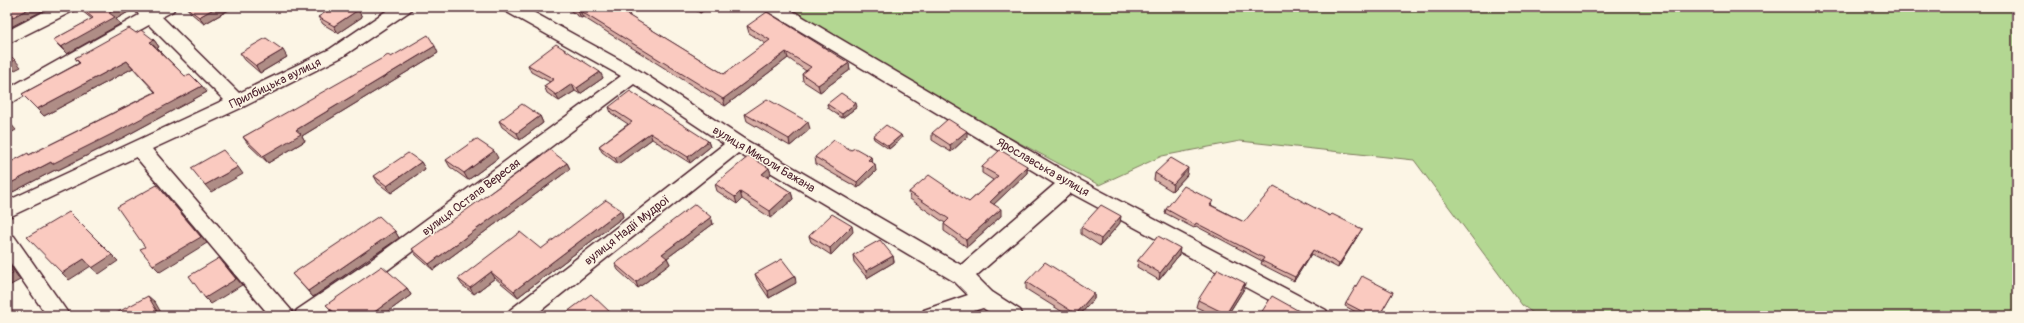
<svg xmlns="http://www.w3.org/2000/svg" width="2024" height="323" font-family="Pangolin,sans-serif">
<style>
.green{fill:#b3d792;stroke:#7e7b5e}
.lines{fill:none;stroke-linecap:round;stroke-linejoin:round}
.street-casing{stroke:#4a1f2b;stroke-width:3}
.street{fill:#fcf5e5;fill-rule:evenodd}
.wall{fill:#d7aea5;stroke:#4a1f2b}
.shaded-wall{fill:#af8d86;stroke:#4a1f2b}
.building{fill:#facac0;stroke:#4a1f2b}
.labels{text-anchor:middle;stroke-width:3;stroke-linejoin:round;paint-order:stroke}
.street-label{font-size:12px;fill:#4a1f2b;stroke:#fcf5e5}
</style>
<rect width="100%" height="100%" fill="#fcf5e5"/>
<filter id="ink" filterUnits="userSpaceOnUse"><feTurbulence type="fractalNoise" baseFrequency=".025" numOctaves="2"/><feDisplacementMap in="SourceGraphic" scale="8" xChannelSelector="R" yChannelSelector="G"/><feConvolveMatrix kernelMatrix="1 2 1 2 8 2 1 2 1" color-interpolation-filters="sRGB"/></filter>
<g filter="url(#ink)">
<polygon class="green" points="779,7 2017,7 2017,316 1537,316 1522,305 1414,160 1240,141 1162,156 1099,185 916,88"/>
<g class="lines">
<g class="street-casing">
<g id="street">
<polygon points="53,7 75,7 73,11 7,44 7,31"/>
<polygon points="134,7 175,7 173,11 162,17 239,93 330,49 392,7 412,7 410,11 342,57 243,107 152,149 291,310 294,316 270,316 136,157 7,218 7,201 224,100 149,25 13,102 7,103 7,89 139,15"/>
<polygon points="503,7 524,7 640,71 744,139 961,265 1055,184 767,11 765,7 786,7 1076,178 1326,310 1329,316 1299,316 1071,193 976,276 992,292 1020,310 1023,316 995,316 983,308 958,316 921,316 924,310 968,295 955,282 738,153 534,316 507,316 510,310 724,144 634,84 385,272 322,316 294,316 297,310 371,260 621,76 505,11"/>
<polygon points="7,234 14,236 70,316 47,316 7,258"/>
</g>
</g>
<use href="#street" class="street"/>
</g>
<g class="wall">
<polygon points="77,7 127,7 130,11 116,19 120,24 67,54 53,40 92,19"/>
<polygon points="186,7 234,7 204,24 191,13"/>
<polygon points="565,7 624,7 630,16 629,16 724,74 766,44 749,33 747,26 849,63 850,70 820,92 803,81 802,74 806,71 788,58 725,106 583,17 581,18"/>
<polygon points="691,7 709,7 700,13"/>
<polygon points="358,10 362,17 338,33 323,24 318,17"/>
<polygon points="136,33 154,40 159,47 157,48 185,76 207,92 124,137 58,170 57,169 7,195 7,164 29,155 155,92 133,68 44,116 22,94 79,63 75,58"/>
<polygon points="240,53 287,57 260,73 245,60"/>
<polygon points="438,53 302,136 305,141 268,163 248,144 243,137 391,57"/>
<polygon points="528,65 600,72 603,78 580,94 575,91 559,101 547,93 544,86 550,82 531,72"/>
<polygon points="827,104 857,107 842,118 828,108"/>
<polygon points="609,107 708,141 710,147 690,163 652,139 618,164 602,152 599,146 628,124 611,113"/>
<polygon points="745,114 810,129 790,146 747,121"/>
<polygon points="540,116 543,123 520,140 502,127 499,121"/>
<polygon points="932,133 967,137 951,152 932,140"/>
<polygon points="901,135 902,138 889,149 874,139 873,136"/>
<polygon points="851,150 871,157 872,162 876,171 858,188 816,164 815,157"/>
<polygon points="498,158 468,180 450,167 446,160"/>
<polygon points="421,162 425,169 391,193 378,183 374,176"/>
<polygon points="567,163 570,169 433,270 416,255 412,249"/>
<polygon points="1027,166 1027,173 994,204 1001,216 967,247 944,231 944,224 945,223 910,199 909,192 969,202 993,180 982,173 982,167"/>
<polygon points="769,168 771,174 767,177 791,192 793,199 771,218 742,199 737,204 717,191 715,184"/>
<polygon points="1155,173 1187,175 1172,191 1154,180"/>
<polygon points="1212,204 1211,205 1244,222 1330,216 1362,229 1360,232 1338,268 1311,254 1294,281 1261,264 1262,261 1196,226 1194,228 1165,213 1166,209"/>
<polygon points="621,210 623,217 518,297 495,278 474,294 462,285 458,279 541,249"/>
<polygon points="711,217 713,224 667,258 670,264 638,288 618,270 615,264"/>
<polygon points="1120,223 1100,246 1081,234 1081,227"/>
<polygon points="395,231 399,238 313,297 292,274"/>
<polygon points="853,232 831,255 811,242 809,236"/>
<polygon points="853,255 893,256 894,262 867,278 854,262"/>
<polygon points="1179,255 1159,280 1137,267 1138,260"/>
<polygon points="755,274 796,283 769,298 757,280"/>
<polygon points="1026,282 1094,293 1094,299 1079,316 1069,316 1026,289"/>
<polygon points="407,288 411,295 382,316 337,316 326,305"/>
<polygon points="1244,289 1227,316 1215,316 1196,307 1198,300"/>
<polygon points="1393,292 1379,316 1363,316 1345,306 1346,303"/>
</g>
<g class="shaded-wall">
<polygon points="32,7 50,7 7,29 7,20"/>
<polygon points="121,7 127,7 130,11 116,19 120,24 67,54 61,47 109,13"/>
<polygon points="217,7 234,7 204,24 199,17"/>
<polygon points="698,7 709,7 700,13"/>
<polygon points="628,9 630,16 625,19 623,12"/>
<polygon points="358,10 362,17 338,33 334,26"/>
<polygon points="578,11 580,11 583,17 581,18"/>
<polygon points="154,40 159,47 156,49 150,42"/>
<polygon points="435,46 438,53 302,136 305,141 268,163 263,156 296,130"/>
<polygon points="283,50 287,57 260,73 256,66"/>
<polygon points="786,52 788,58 725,106 723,99"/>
<polygon points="15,60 21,67 7,74 7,64"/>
<polygon points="127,61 133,68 44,116 37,109"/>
<polygon points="849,63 850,70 820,92 818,85"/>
<polygon points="600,72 603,78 580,94 577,88"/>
<polygon points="572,84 575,91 559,101 556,95"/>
<polygon points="202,86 207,92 124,137 58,170 57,169 7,195 7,185 51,162"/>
<polygon points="856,103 857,107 842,118 842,114"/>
<polygon points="540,116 543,123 520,140 517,133"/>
<polygon points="808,122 810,129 790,146 789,139"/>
<polygon points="10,123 16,130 7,135 7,125"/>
<polygon points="967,131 967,137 951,152 950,145"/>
<polygon points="650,133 652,139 618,164 615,158"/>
<polygon points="901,135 902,138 889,149 888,146"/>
<polygon points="708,141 710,147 690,163 688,157"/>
<polygon points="494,151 498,158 468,180 464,173"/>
<polygon points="871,157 872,163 868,160"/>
<polygon points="421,162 425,169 391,193 387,186"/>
<polygon points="567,163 570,169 433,270 429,264"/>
<polygon points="875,164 876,171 858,188 857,182"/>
<polygon points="1027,166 1027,173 990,208 990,202"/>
<polygon points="238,167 243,174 211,192 205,185"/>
<polygon points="769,168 771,174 763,181 762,174"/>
<polygon points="1188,168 1187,175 1172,191 1173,184"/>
<polygon points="163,192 207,243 160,272 153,265"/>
<polygon points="740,192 742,199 737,204 735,197"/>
<polygon points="791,192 793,199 771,218 770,211"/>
<polygon points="1001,209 1001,216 967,247 966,240"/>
<polygon points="621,210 623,217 518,297 514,291"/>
<polygon points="69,212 118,261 99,274 92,268"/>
<polygon points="1121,216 1120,223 1100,246 1101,239"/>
<polygon points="711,217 713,224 667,258 670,264 638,288 636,282 662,254"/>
<polygon points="852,226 853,232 831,255 830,248"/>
<polygon points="1362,229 1360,232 1338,268 1339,264"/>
<polygon points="395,231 399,238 313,297 308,291"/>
<polygon points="1180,248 1179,255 1159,280 1160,273"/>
<polygon points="1313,250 1311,254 1294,281 1295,277"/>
<polygon points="893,256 894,262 867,278 866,271"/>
<polygon points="84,259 91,266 69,280 62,273"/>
<polygon points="7,261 20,280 7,287"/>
<polygon points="225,265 242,285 211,304 205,298"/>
<polygon points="491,272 495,278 474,294 470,288"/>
<polygon points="795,276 796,283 769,298 768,291"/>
<polygon points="1245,283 1244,289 1227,316 1225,316"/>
<polygon points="407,288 411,295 382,316 369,316"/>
<polygon points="1094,293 1094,299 1079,316 1076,316 1076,314"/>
<polygon points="148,296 155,302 163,316 152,316"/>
</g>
<g class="building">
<polygon points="10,7 32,7 7,20 7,9"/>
<polygon points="80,7 121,7 109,13 115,17 61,47 53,40 93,18"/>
<polygon points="186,7 217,7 199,17"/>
<polygon points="334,7 352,7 358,10 334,26 318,17"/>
<polygon points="572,7 624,7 628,9 623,12 724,74 770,40 747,26 767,12 849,63 818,85 802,74 811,67 786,52 723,99 580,11 578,11"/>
<polygon points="129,28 136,33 141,30 154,40 150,42 185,76 190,74 202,86 118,131 52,164 51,162 7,185 7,164 28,153 29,155 156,92 127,61 37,109 22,94 80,63 75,58"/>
<polygon points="428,35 435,46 296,130 301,134 263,156 243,137 388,55 391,57"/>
<polygon points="266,38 283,50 256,66 240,53"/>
<polygon points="556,44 600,72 577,88 572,84 556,95 544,86 554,79 528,65"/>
<polygon points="7,52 15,60 7,64"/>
<polygon points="630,91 708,141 688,157 650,133 615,158 599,146 632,122 609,107"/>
<polygon points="841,93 856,103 842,114 827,104"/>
<polygon points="767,99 808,122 789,139 745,114"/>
<polygon points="522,104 540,116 517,133 499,121"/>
<polygon points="948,119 967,131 950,145 932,133"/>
<polygon points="7,121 10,123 7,125"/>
<polygon points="886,125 901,135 888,146 873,136"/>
<polygon points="476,139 494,151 464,173 446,160"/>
<polygon points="834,140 851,150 855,148 871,157 868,160 875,164 857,182 815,157"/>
<polygon points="223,150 238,167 205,185 191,168"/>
<polygon points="550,150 567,163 429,264 412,249"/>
<polygon points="1000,150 1027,166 990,202 1001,209 966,240 944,224 949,219 909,192 929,175 969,202 998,176 982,167"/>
<polygon points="408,153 421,162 387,186 374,176"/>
<polygon points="749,156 769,168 762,174 791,192 770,211 740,192 735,197 715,184"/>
<polygon points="1171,158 1188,168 1173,184 1155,173"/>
<polygon points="157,185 201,237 153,265 140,249 145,247 117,207"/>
<polygon points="1184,186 1213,201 1210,205 1244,222 1274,186 1330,216 1332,214 1362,229 1339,264 1313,250 1295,277 1262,261 1264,258 1196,223 1195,225 1166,209"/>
<polygon points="606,200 621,210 514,291 491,272 470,288 458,279 520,232 541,249"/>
<polygon points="695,204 711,217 662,254 667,258 636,282 615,264"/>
<polygon points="1101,205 1121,216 1101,239 1081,227"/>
<polygon points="69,212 112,255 92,268 84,259 62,273 27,237"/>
<polygon points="832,214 852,226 830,248 809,236"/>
<polygon points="379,216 395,231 308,291 292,274"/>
<polygon points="1158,236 1180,248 1160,273 1138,260"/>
<polygon points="880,240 893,256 866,271 853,255"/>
<polygon points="219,258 236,279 205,298 189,276"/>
<polygon points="782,259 795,276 768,291 755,274"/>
<polygon points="1045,262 1094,293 1076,314 1026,282"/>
<polygon points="7,265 13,273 7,276"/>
<polygon points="382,266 407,288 369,316 338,316 326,305"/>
<polygon points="1218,269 1245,283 1226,314 1198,300"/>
<polygon points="1362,276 1393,292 1379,316 1371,316 1346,303"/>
<polygon points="591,294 612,314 610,316 564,316 563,315"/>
<polygon points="148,296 158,313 152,316 111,316"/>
<polygon points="1272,296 1308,316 1259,316"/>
<polygon points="1125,310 1135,316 1121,316"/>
<polygon points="1412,311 1422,316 1410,316"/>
</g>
</g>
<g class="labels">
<g class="street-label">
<text transform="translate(275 83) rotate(-26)" y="4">Прилбицька вулиця</text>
<text transform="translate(764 159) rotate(31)" y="4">вулиця Миколи Бажана</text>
<text transform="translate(1043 167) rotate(30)" y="4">Ярославська вулиця</text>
<text transform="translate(471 197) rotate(-37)" y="4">вулиця Остапа Вересая</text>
<text transform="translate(627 230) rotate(-38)" y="4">вулиця Надії Мудрої</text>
</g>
</g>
<rect width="2024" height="323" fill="none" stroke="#fcf5e5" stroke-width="24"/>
<rect x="12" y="12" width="2000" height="299" fill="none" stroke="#4a1f2b" stroke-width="1.5" filter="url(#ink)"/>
</svg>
